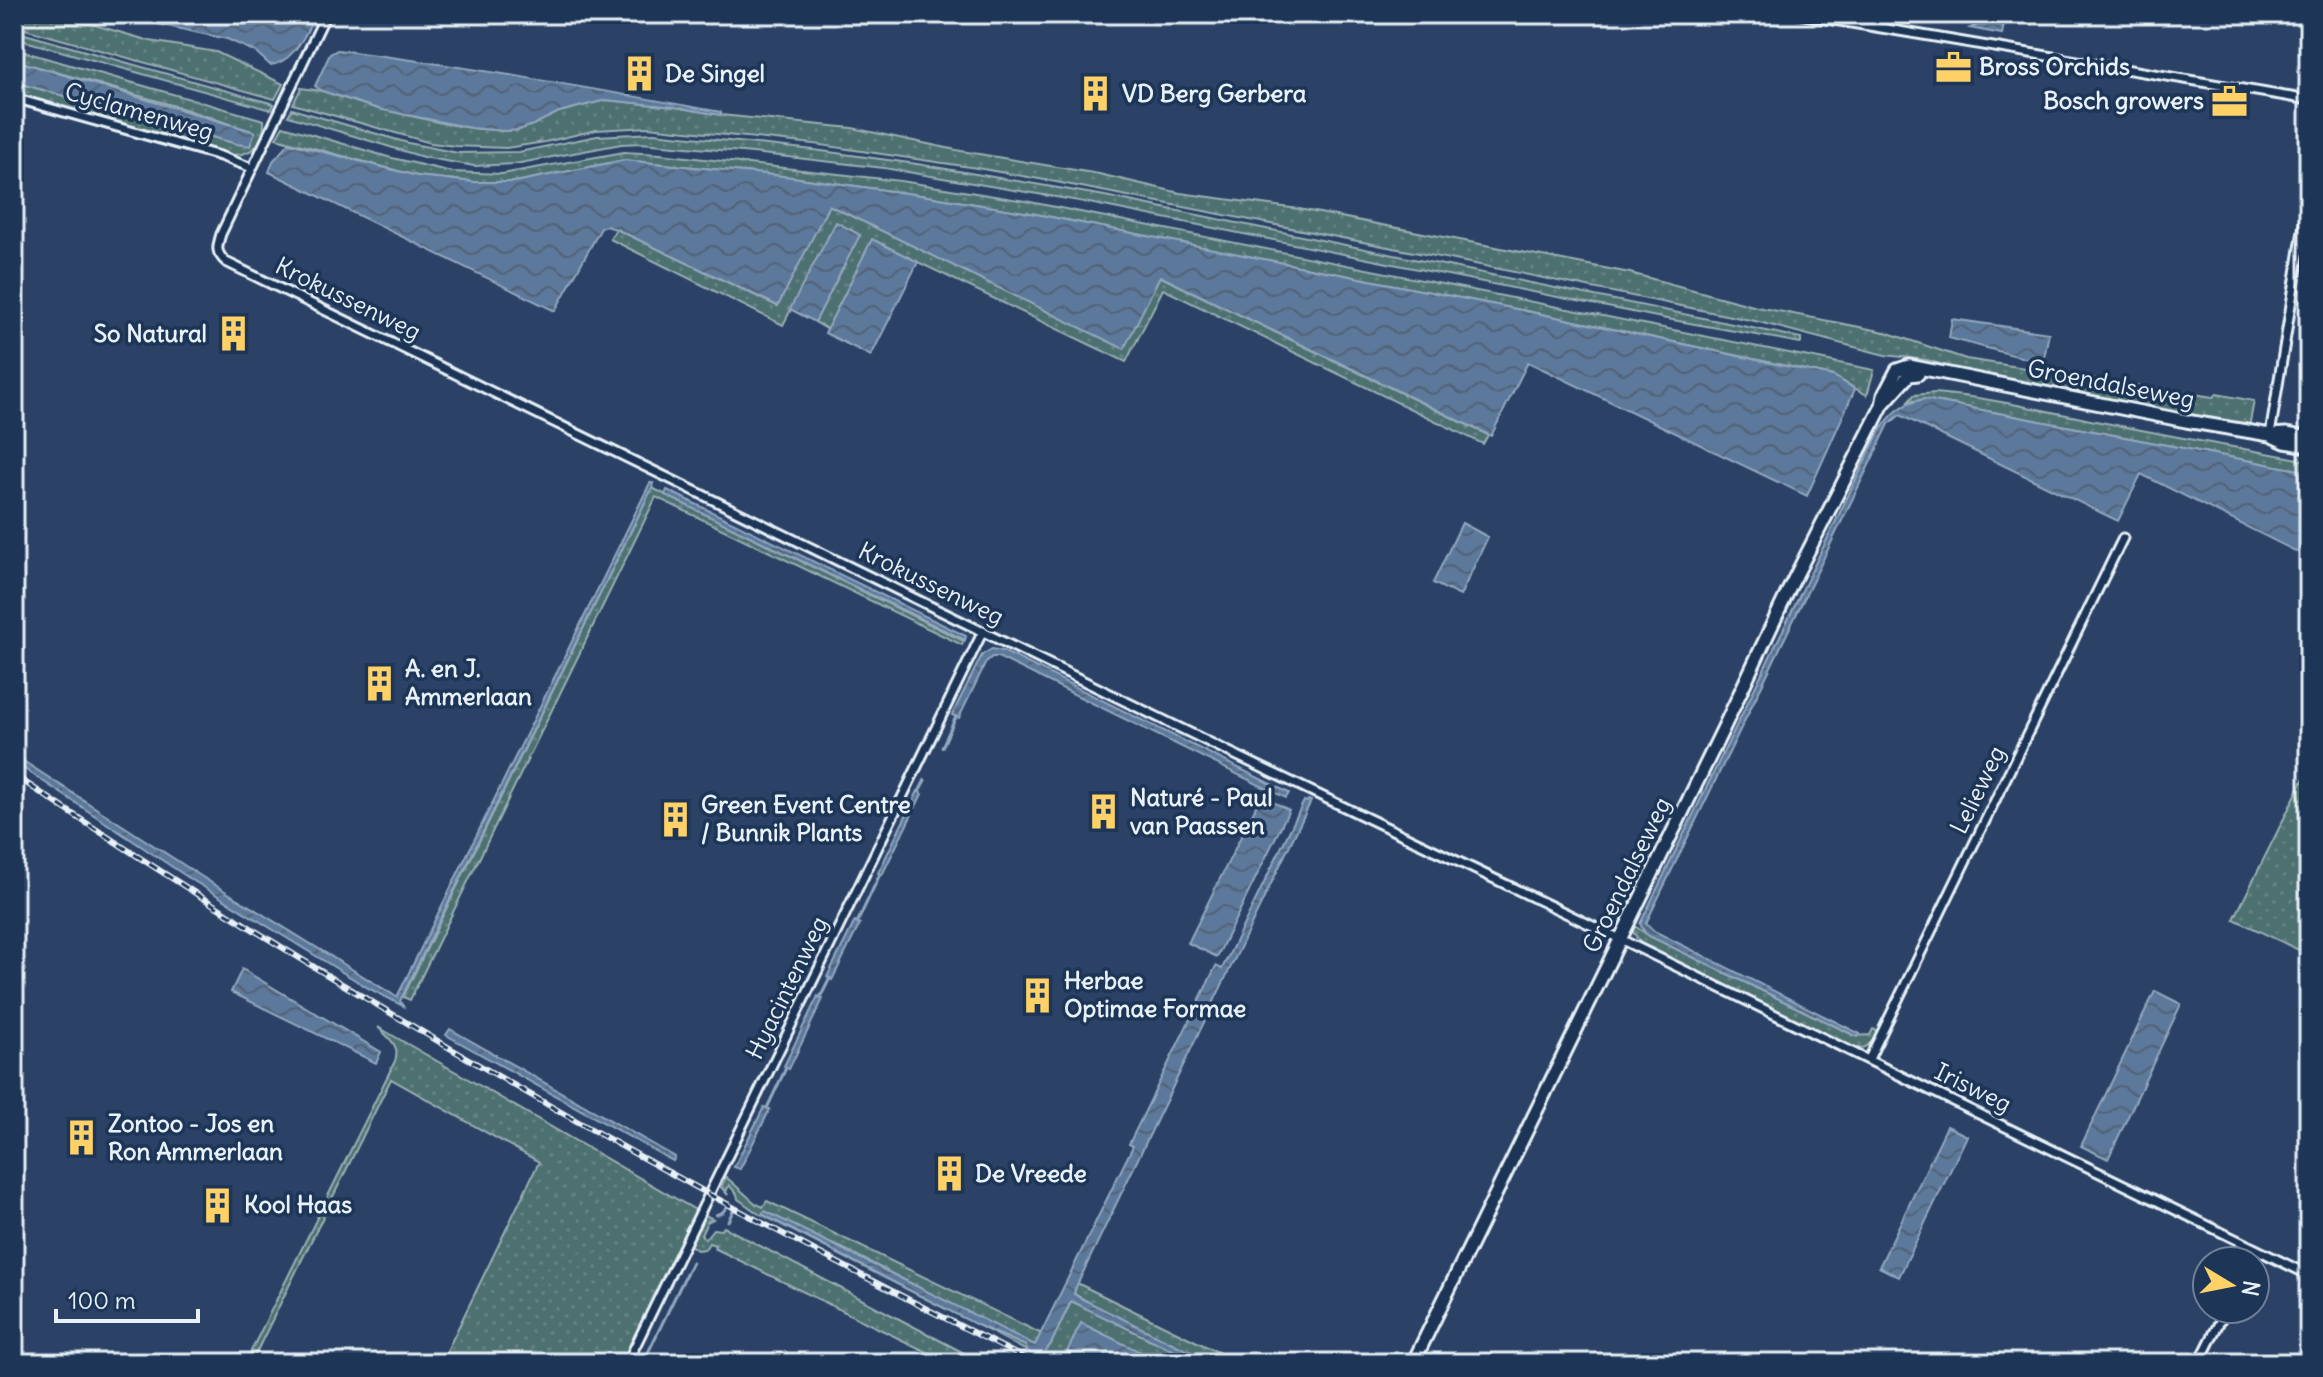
<svg xmlns="http://www.w3.org/2000/svg" width="2323" height="1377" font-family="Delius,sans-serif">
<style>
.grass{fill:url(#grass-dots);stroke:#9ab0b4;stroke-width:2}
.water{fill:url(#water-waves);stroke:#93a8c0;stroke-width:2}
.pier{fill:#2b4266}
.lines{fill:none;stroke-linecap:round;stroke-linejoin:round}
.stream{stroke:#93a8c0;stroke-width:3}
.canal{stroke:#5b789a;stroke-width:10}
.street-casing{stroke:#e8f1f8;stroke-width:13}
.secondary-casing{stroke:#e8f1f8;stroke-width:17}
.street{stroke:#1d3557;stroke-width:7}
.secondary{stroke:#1d3557;stroke-width:11}
.rail-casing{stroke:#e8f1f8;stroke-width:6}
.rail{stroke:#1d3557;stroke-width:3;stroke-dasharray:9;stroke-linecap:butt}
.labels{text-anchor:middle;stroke-width:7;stroke-linejoin:round;paint-order:stroke}
.poi-label{font-size:24px;font-weight:bold;fill:#e8f1f8;stroke:#1d3557;text-anchor:start}
.street-label{font-size:24px;fill:#e8f1f8;stroke:#1d3557}
</style>
<defs>
<pattern id="grass-dots" width="8" height="8" patternUnits="userSpaceOnUse" patternTransform="scale(2)"><rect width="8" height="8" fill="#4d6f70"/><path d="M2 2h.1M6 6h.1" fill="none" stroke="#678485" stroke-width="1.8" stroke-linecap="round"/></pattern>
<pattern id="water-waves" width="16" height="10" patternUnits="userSpaceOnUse" patternTransform="scale(2)"><rect width="16" height="10" fill="#5b789a"/><path d="M0 5q4-4 8 0t8 0" fill="none" stroke="#526276"/></pattern>
</defs>
<rect width="100%" height="100%" fill="#2b4266"/>
<filter id="ink" filterUnits="userSpaceOnUse"><feTurbulence type="fractalNoise" baseFrequency=".0125" numOctaves="2"/><feDisplacementMap in="SourceGraphic" scale="16" xChannelSelector="R" yChannelSelector="G"/><feConvolveMatrix kernelMatrix="1 2 1 2 8 2 1 2 1" color-interpolation-filters="sRGB"/></filter>
<g filter="url(#ink)">
<g class="grass">
<polygon points="14,14 57,14 150,41 216,52 283,84 275,99 14,26"/>
<polygon points="14,31 274,104 271,110 50,48 14,38"/>
<path d="M14,49L264,120C265,139 255,155 234,155L14,93V82L237,144L248,145L255,132L175,106L14,60Z"/>
<polygon points="301,88 322,91 368,106 442,123 471,128 505,131 519,130 559,112 606,100 675,107 721,115 852,128 961,151 1099,174 1180,193 1299,209 1630,273 1757,307 1885,332 1966,359 2213,397 2217,394 2254,401 2249,427 1976,375 1927,360 1885,355 1755,321 1470,263 1056,182 977,168 814,144 648,127 596,130 545,142 506,148 455,146 431,143 293,104"/>
<polygon points="292,109 408,143 458,153 519,152 597,136 654,133 814,150 917,164 1105,196 1801,338 1801,343 1667,319 1079,201 884,168 753,153 641,143 621,144 515,164 474,166 423,157 288,116"/>
<polygon points="283,126 388,157 452,172 502,174 624,152 660,154 901,181 1025,201 1874,370 1867,395 1833,376 1556,317 1036,214 927,196 792,177 624,160 515,182 474,182 417,176 276,138"/>
<polygon points="829,205 1123,348 1159,276 1488,435 1483,444 1163,289 1126,362 872,240 827,329 815,322 859,235 836,223 783,325 610,239 616,229 777,306"/>
<path d="M1935,393C1997,398 2056,414 2116,425C2180,438 2245,449 2309,461V472L1924,399L1908,402L1914,395Z"/>
<polygon points="652,488 964,641 962,645 656,497 410,1000 403,997"/>
<polygon points="2304,778 2309,780 2309,955 2234,919"/>
<path d="M1632,924L1649,936L1855,1036L1870,1035L1873,1029L1877,1031C1872,1042 1868,1050 1854,1048L1641,943L1633,932Z"/>
<path d="M378,1027L697,1211L622,1363H441L539,1162L391,1079L251,1363H245L395,1061C401,1045 388,1038 378,1027Z"/>
<polygon points="726,1177 755,1203 763,1207 767,1201 1042,1334 1041,1336 1035,1345 1029,1344 842,1248 786,1227 975,1324 1026,1346 1027,1351 763,1217 738,1199 737,1194 729,1185 726,1192 728,1195 721,1187"/>
<polygon points="705,1215 713,1219 707,1222 701,1235 705,1239 713,1229 721,1230 724,1227 983,1363 949,1363 714,1248 715,1245 709,1243 705,1249 697,1250 690,1245 690,1242"/>
<polygon points="1077,1283 1085,1287 1240,1363 1213,1363 1123,1321 1074,1294"/>
<polygon points="1071,1301 1078,1304 1199,1363 1052,1363 1040,1357 1051,1344"/>
</g>
<g class="water">
<path d="M112,14H315C307,34 293,63 270,65L256,52L227,39Z"/>
<polygon points="1990,14 2006,14 2002,34 1970,28 1984,22"/>
<path d="M337,50C466,66 594,89 721,112V115L675,107L606,100L559,112L533,125L519,130L505,131L471,128L378,109L322,91L315,86L330,54Z"/>
<polygon points="14,60 255,132 250,146 237,144 14,82"/>
<polygon points="289,143 417,176 474,182 515,182 624,160 792,177 927,196 1036,214 1556,317 1833,376 1855,389 1807,496 1528,362 1491,436 1160,276 1124,349 829,205 778,306 616,229 606,226 601,228 555,311 269,172 273,161"/>
<polygon points="836,222 860,235 815,322 790,309"/>
<polygon points="872,239 918,262 871,356 825,333"/>
<polygon points="1952,319 2049,333 2043,363 1949,338"/>
<path d="M1924,399L2309,472V558L2141,474L2118,521L1900,415L1889,424L1646,923L1654,931L1860,1034L1858,1037L1649,936L1645,933L1640,924L1879,432C1892,413 1901,404 1924,399Z"/>
<polygon points="650,483 653,483 652,488 400,1001 403,1006 368,988 189,878 14,762 14,755 207,880 397,997"/>
<polygon points="667,490 966,636 965,640 665,495"/>
<polygon points="1462,523 1488,537 1460,596 1433,583"/>
<polygon points="992,649 1003,651 1289,793 1286,798 998,657 992,657 986,662 959,718 952,715 982,655"/>
<polygon points="918,791 922,794 882,875 878,873"/>
<polygon points="1261,796 1289,810 1217,957 1188,943"/>
<polygon points="1308,800 1311,801 1075,1289 1074,1294 1080,1298 1213,1363 1199,1363 1071,1301 1051,1344 1040,1357 1027,1351 1026,1346 975,1324 762,1214 765,1211 1035,1345 1132,1148 1133,1146 1129,1144 1216,966 1222,969 1304,801 1307,802"/>
<polygon points="855,921 860,924 832,980 827,977"/>
<polygon points="242,969 381,1052 376,1063 231,992"/>
<polygon points="2155,991 2181,1004 2108,1159 2081,1146"/>
<polygon points="818,996 823,999 789,1069 784,1066"/>
<polygon points="450,1029 675,1157 673,1161 446,1035"/>
<polygon points="764,1107 770,1109 740,1169 734,1167"/>
<polygon points="1947,1126 1967,1136 1899,1277 1879,1267"/>
<polygon points="1081,1323 1155,1359 1154,1363 1062,1362"/>
</g>
<polygon class="pier" points="758,1214 912,1293 1020,1348 974,1327 784,1231 760,1218"/>
<g class="lines">
<g class="stream">
<polyline points="942,747 956,717"/>
<polyline points="919,792 925,780"/>
<polyline points="857,923 880,874"/>
<polyline points="820,998 830,978"/>
<polyline points="767,1108 786,1068"/>
<polyline points="716,1215 723,1212 728,1204"/>
<polyline points="728,1221 735,1207"/>
<polyline points="643,1363 692,1262"/>
</g>
<polyline class="canal" points="1034,1363 1042,1346"/>
<defs>
<g id="street">
<path d="M326,14L221,234C217,247 215,252 226,262L1225,750L1620,939L2309,1275"/>
<polyline points="1798,14 2309,100"/>
<polyline points="14,98 220,156 252,168"/>
<polyline points="2270,435 2309,193"/>
<polyline points="1869,1059 2123,538"/>
<polyline points="627,1363 983,631"/>
<polyline points="2199,1363 2226,1309"/>
</g>
<g id="secondary">
<polyline points="1882,405 1909,375 1918,374"/>
<polyline points="2274,437 2285,442 2309,446"/>
<polyline points="1413,1363 1724,727 1790,587 1882,406 1884,395 1897,370 1909,366 2186,421 2270,435 2286,434 2309,438"/>
</g>
</defs>
<use href="#street" class="street-casing"/>
<use href="#secondary" class="secondary-casing"/>
<use href="#street" class="street"/>
<use href="#secondary" class="secondary"/>
<defs>
<path id="rail" d="M14,775C340,994 682,1188 1034,1363"/>
</defs>
<use href="#rail" class="rail-casing"/>
<use href="#rail" class="rail"/>
</g>
</g>
<defs>
<symbol id="office-bare" viewBox="-9 -9 18 18"><path d="M-6-3h4V-5.5h4V-3h4V5H-6ZM-1-4.5V-3h2v-1.5ZM-6 0V1H6V0Z" fill="#ffd166" stroke="#1d3557" stroke-width="2.5" paint-order="stroke"/></symbol>
<symbol id="building-bare" viewBox="-9 -9 18 18"><path d="M-4-6H4V6H1V3H-1V6H-4ZM-2.5-4.3h1.7v1.8h-1.7ZM.8-4.3h1.7v1.8H.8ZM-2.5-1h1.7V.8h-1.7ZM.8-1h1.7V.8H.8Z" fill="#ffd166" stroke="#1d3557" stroke-width="2.5" paint-order="stroke"/></symbol>
</defs>
<g fill-rule="evenodd">
<use href="#office-bare" x="1928" y="42" width="51" height="51"/>
<use href="#building-bare" x="614" y="48" width="51" height="51"/>
<use href="#building-bare" x="1070" y="68" width="51" height="51"/>
<use href="#office-bare" x="2204" y="76" width="51" height="51"/>
<use href="#building-bare" x="208" y="308" width="51" height="51"/>
<use href="#building-bare" x="354" y="658" width="51" height="51"/>
<use href="#building-bare" x="1078" y="786" width="51" height="51"/>
<use href="#building-bare" x="650" y="794" width="51" height="51"/>
<use href="#building-bare" x="1012" y="970" width="51" height="51"/>
<use href="#building-bare" x="56" y="1112" width="51" height="51"/>
<use href="#building-bare" x="924" y="1148" width="51" height="51"/>
<use href="#building-bare" x="192" y="1180" width="51" height="51"/>
</g>
<g class="labels">
<g class="poi-label">
<text x="1979" y="75">Bross Orchids</text>
<text x="665" y="82">De Singel</text>
<text x="1122" y="102">VD Berg Gerbera</text>
<text x="2204" y="109" text-anchor="end">Bosch growers</text>
<text x="207" y="342" text-anchor="end">So Natural</text>
<text x="405" y="677">A. en J.<tspan x="405" dy="28">Ammerlaan</tspan></text>
<text x="1130" y="806">Naturé - Paul<tspan x="1130" dy="28">van Paassen</tspan></text>
<text x="701" y="813">Green Event Centre<tspan x="701" dy="28">/ Bunnik Plants</tspan></text>
<text x="1064" y="989">Herbae<tspan x="1064" dy="28">Optimae Formae</tspan></text>
<text x="108" y="1132">Zontoo - Jos en<tspan x="108" dy="28">Ron Ammerlaan</tspan></text>
<text x="975" y="1182">De Vreede</text>
<text x="244" y="1213">Kool Haas</text>
</g>
<g class="street-label">
<text transform="translate(139 112) rotate(16)" y="8">Cyclamenweg</text>
<text transform="translate(348 299) rotate(26)" y="8">Krokussenweg</text>
<text transform="translate(2111 384) rotate(11)" y="8">Groendalseweg</text>
<text transform="translate(931 584) rotate(26)" y="8">Krokussenweg</text>
<text transform="translate(1978 790) rotate(-64)" y="8">Lelieweg</text>
<text transform="translate(1627 875) rotate(-64)" y="8">Groendalseweg</text>
<text transform="translate(787 988) rotate(-64)" y="8">Hyacintenweg</text>
<text transform="translate(1973 1088) rotate(26)" y="8">Irisweg</text>
</g>
</g>
<rect width="2323" height="1377" fill="none" stroke="#1d3557" stroke-width="48"/>
<rect x="24" y="24" width="2275" height="1329" fill="none" stroke="#e8f1f8" stroke-width="3" filter="url(#ink)"/>
<g transform="translate(2231 1285) rotate(100)"><circle r="38" fill="#1d3557" stroke="#6e8097" stroke-width="2"/>
<path d="M0-6L14 30L0 20L-14 30Z" fill="#ffd166"/>
<text y="-12" font-size="22" font-weight="bold" text-anchor="middle" fill="#e8f1f8">N</text>
</g>
<path d="M56 1309v12h142v-12" fill="none" stroke="#e8f1f8" stroke-width="4"/>
<text x="68" y="1309" font-size="24" fill="#e8f1f8" stroke="#1d3557" stroke-width="6" paint-order="stroke">100 m</text>
</svg>
